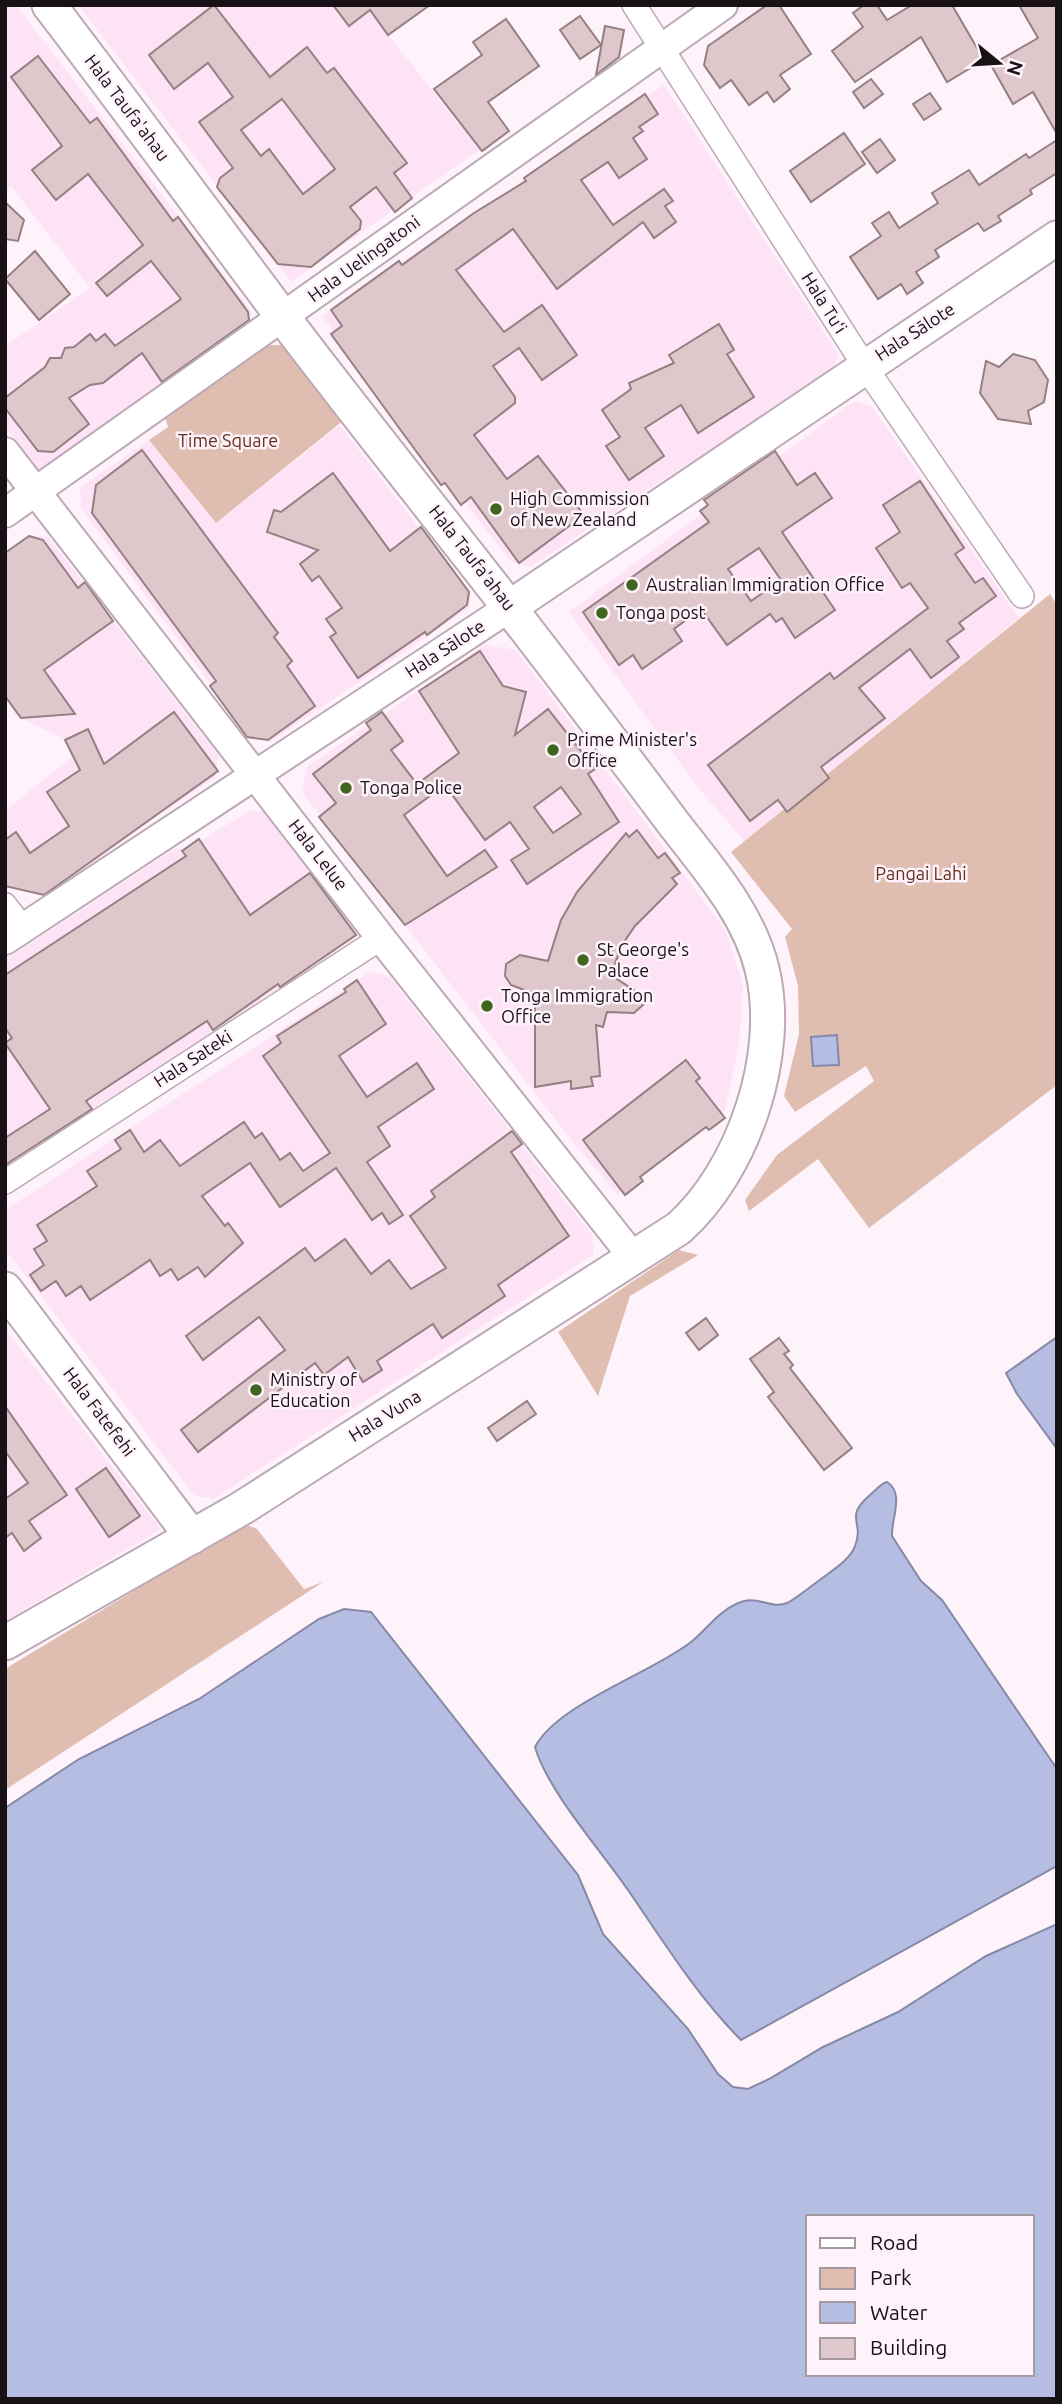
<svg xmlns="http://www.w3.org/2000/svg" width="1062" height="2404" font-family="Ubuntu,sans-serif">
<style>
.built{fill:#fde3f5}
.green{fill:#e0bdb1}
.water{fill:#b5bde3;stroke:#8689a6;stroke-width:2;fill-rule:evenodd}
.building{fill:#dfc8cb;stroke:#957f82;stroke-width:2;fill-rule:evenodd}
.lines{fill:none;stroke-linecap:round;stroke-linejoin:round}
.minor-casing{stroke:#bca9b6;stroke-width:26}
.tertiary-casing{stroke:#bca9b6;stroke-width:32}
.secondary-casing{stroke:#bca9b6;stroke-width:37}
.minor{stroke:#fff;stroke-width:23}
.tertiary{stroke:#fff;stroke-width:28}
.secondary{stroke:#fff;stroke-width:33}
.poi-dot{fill:#40651f;stroke:#fff3fb;stroke-width:2.5}
.labels{text-anchor:middle;stroke-width:5;stroke-linejoin:round;paint-order:stroke}
.street-label{font-size:18px;fill:#181116;stroke:#fff3fb}
.park-label{font-size:18px;fill:#652f1b;stroke:#fff3fb}
.poi-label{font-size:18px;fill:#181116;stroke:#fff3fb;text-anchor:start}
</style>
<rect width="100%" height="100%" fill="#fff3fb"/>
<g class="built">
<polygon points="5,5 16,5 251,311 248,330 42,475 5,427 5,346 90,288 11,186 5,189"/>
<polygon points="78,5 365,5 479,150 291,282"/>
<polygon points="664,85 839,355 832,370 530,567 510,561 322,316"/>
<polygon points="854,401 872,407 1019,618 744,841 697,786 569,612"/>
<polygon points="340,425 470,595 469,608 270,742 248,735 81,508 80,488 149,440 216,523"/>
<polygon points="29,535 48,537 218,755 215,778 154,818 51,895 17,887 5,871 5,811 72,757 64,739 17,716 5,699 5,552"/>
<polygon points="485,645 516,650 726,931 743,986 739,1045 725,1110 617,1194 572,1141 302,792 307,767"/>
<polygon points="249,811 263,811 358,933 210,1035 5,1163 5,960 176,848 186,850"/>
<polygon points="370,972 389,976 593,1236 593,1255 213,1499 194,1495 5,1249 5,1210"/>
<polygon points="5,1329 161,1529 5,1621"/>
</g>
<g class="green">
<polygon points="262,345 285,345 344,420 216,523 149,440 168,427 165,418"/>
<polygon points="1050,594 1057,605 1057,1085 869,1228 818,1159 749,1211 745,1200 777,1155 874,1081 866,1066 795,1112 784,1096 799,1034 798,986 785,937 792,929 731,852"/>
<polygon points="679,1250 698,1255 630,1296 598,1396 558,1332"/>
<polygon points="244,1524 257,1529 304,1589 323,1582 5,1790 5,1669"/>
</g>
<g class="water">
<polygon points="837,1035 839,1065 813,1066 811,1037"/>
<polygon points="1057,1337 1057,1449 1017,1394 1006,1373"/>
<path d="M887,1482C905,1493 891,1519 892,1536L921,1581L942,1600L1057,1769V1866L741,2040C698,1997 663,1941 628,1890C602,1852 547,1790 535,1747C557,1704 652,1673 691,1642C706,1630 718,1612 736,1604C757,1593 769,1610 787,1603C793,1601 818,1581 825,1576C836,1568 851,1558 855,1546C865,1521 843,1518 870,1495C876,1490 880,1484 887,1482Z"/>
<path d="M344,1609L371,1612L578,1875L603,1934L688,2029L718,2074L733,2087L748,2089L769,2079L823,2047L898,2012L986,1956L1057,1924V2399H5V1808L79,1759L199,1699L319,1619ZM808,2217H1032V2374H808Z"/>
</g>
<g class="building">
<path d="M214,5L270,77L307,47L327,73L334,68L407,163L394,173L412,198L395,212L376,187L350,207L361,221L360,229L311,267L278,264L217,187L220,178L233,168L199,122L233,97L208,63L174,89L149,55ZM282,99L335,169L303,194L269,149L261,156L241,130Z"/>
<polygon points="333,5 430,5 388,35 370,10 349,26"/>
<polygon points="767,5 779,5 811,54 780,75 790,89 774,102 767,92 749,105 731,80 720,88 704,65 708,46"/>
<polygon points="864,5 877,5 887,20 912,5 952,5 984,60 947,82 921,37 855,82 832,51 863,27 853,13"/>
<polygon points="1019,5 1057,5 1057,134 1033,92 1013,104 991,65 1038,38"/>
<polygon points="580,16 601,45 580,59 560,30"/>
<polygon points="506,19 539,66 488,102 509,131 482,151 434,89 482,55 473,42"/>
<polygon points="605,26 624,30 619,57 596,75"/>
<polygon points="38,56 90,123 97,118 173,221 178,217 248,312 249,320 162,382 142,353 103,383 90,385 69,398 89,424 53,452 38,451 5,408 5,398 45,367 50,358 61,358 65,348 74,347 90,334 96,341 105,334 115,346 181,299 151,261 107,296 96,283 143,245 88,174 56,200 32,170 62,146 11,77"/>
<polygon points="871,79 883,94 864,108 853,92"/>
<polygon points="930,93 941,109 924,120 913,104"/>
<polygon points="645,94 658,114 639,127 643,131 633,138 647,159 619,178 608,162 581,180 613,225 664,189 673,201 665,206 676,222 654,238 643,222 557,289 513,229 456,270 504,332 542,305 577,355 542,380 519,348 493,366 515,397 515,403 474,435 507,479 538,456 584,515 519,563 471,497 461,505 445,483 441,485 402,432 331,334 342,326 331,310 399,261 402,265 474,213 526,181 524,178"/>
<polygon points="844,133 865,164 811,202 790,171"/>
<polygon points="880,139 895,160 877,173 862,152"/>
<polygon points="1057,140 1057,173 1030,190 1032,194 998,216 1001,221 984,231 978,223 935,250 939,257 916,272 923,283 907,294 901,284 878,299 850,257 881,236 872,223 889,212 899,228 938,203 932,193 969,170 979,185 1026,154 1029,158"/>
<polygon points="5,202 24,220 18,241 5,239"/>
<polygon points="35,251 70,294 39,320 5,279"/>
<polygon points="719,324 734,350 727,354 754,397 698,433 681,405 645,428 664,456 629,480 606,446 620,437 602,410 631,389 629,383 674,363 669,355"/>
<polygon points="1013,354 1035,360 1048,380 1044,402 1028,411 1031,424 998,419 980,393 986,361 999,367"/>
<polygon points="142,450 278,633 274,637 292,661 287,666 315,706 268,740 247,737 210,686 216,681 92,513 96,485"/>
<path d="M775,451L797,485L815,473L832,498L782,532L835,610L795,638L782,618L776,622L770,614L727,645L701,609L674,629L682,641L642,669L633,655L619,665L583,612L709,522L700,511L708,505L704,500ZM759,548L781,580L751,601L728,569Z"/>
<polygon points="333,473 390,551 421,527 469,592 467,605 427,635 425,632 358,678 330,637 336,633 326,619 342,608 319,576 312,581 300,564 318,550 267,532 274,510 281,512"/>
<polygon points="920,481 964,548 955,554 975,583 983,578 996,596 959,623 964,629 947,641 959,657 931,678 910,649 859,688 885,718 821,767 829,778 787,812 778,800 750,821 708,765 830,673 834,679 928,608 910,583 902,588 876,548 900,532 883,505"/>
<polygon points="29,536 43,540 78,588 85,582 113,621 44,670 75,714 21,718 5,696 5,553"/>
<path d="M480,651L503,686L526,692L515,735L548,709L595,769L588,774L619,822L527,884L511,860L529,849L510,822L485,840L445,785L404,815L447,876L485,850L497,867L405,925L319,817L336,803L313,774L371,730L366,723L382,712L403,741L391,750L417,784L459,753L419,691ZM561,787L581,814L553,833L534,807Z"/>
<polygon points="174,712 218,771 44,895 5,886 5,840 16,832 30,853 69,826 47,792 80,770 65,740 88,729 104,764"/>
<polygon points="637,830 658,858 665,853 680,873 672,878 677,884 635,926 622,945 615,964 621,966 617,979 640,994 644,1004 634,1013 607,1012 603,1027 596,1025 600,1076 591,1077 593,1086 571,1089 571,1081 535,1087 535,994 511,985 505,976 506,964 520,955 548,961 561,920 577,892 626,833 629,837"/>
<polygon points="199,839 250,915 310,873 356,935 280,987 278,984 213,1030 207,1021 86,1101 92,1109 5,1165 5,1138 50,1109 5,1043 12,1038 5,1028 5,975 186,856 182,851"/>
<polygon points="357,980 386,1024 339,1056 367,1097 417,1063 434,1089 378,1127 390,1146 367,1162 403,1215 389,1224 382,1213 372,1220 336,1168 280,1207 250,1163 202,1196 225,1226 228,1223 243,1243 205,1277 198,1267 178,1280 171,1269 160,1276 150,1260 90,1300 81,1286 66,1296 56,1281 41,1291 30,1275 44,1265 34,1249 47,1241 37,1225 97,1186 87,1171 121,1149 115,1140 130,1130 144,1152 160,1140 180,1166 244,1122 255,1138 262,1133 280,1160 290,1153 303,1171 330,1153 263,1056 281,1043 277,1036 346,992 344,989"/>
<polygon points="686,1060 700,1078 696,1081 725,1118 709,1130 706,1127 640,1177 643,1181 625,1195 583,1140"/>
<polygon points="512,1131 522,1144 511,1152 569,1236 498,1285 505,1296 442,1338 433,1324 377,1361 382,1370 363,1382 348,1357 324,1375 315,1363 198,1452 181,1430 285,1350 259,1317 203,1360 186,1336 305,1248 315,1261 345,1239 371,1274 389,1260 411,1289 446,1268 410,1216 435,1197 431,1191"/>
<polygon points="706,1318 718,1335 699,1350 686,1333"/>
<polygon points="779,1338 789,1351 784,1354 793,1365 790,1368 852,1448 824,1470 768,1397 774,1392 750,1359"/>
<polygon points="527,1401 536,1414 497,1441 488,1428"/>
<polygon points="5,1406 67,1495 29,1521 41,1538 24,1551 12,1533 5,1538 5,1499 28,1483 5,1451"/>
<polygon points="106,1468 140,1516 109,1537 76,1489"/>
</g>
<g class="lines">
<defs>
<g id="minor">
<polyline points="634,5 864,365 1022,596"/>
<polyline points="5,905 23,928"/>
<polyline points="5,1182 381,938"/>
</g>
<g id="tertiary">
<polyline points="5,452 381,938 633,1257"/>
<polyline points="5,513 723,5"/>
<polyline points="5,940 510,607"/>
</g>
<g id="secondary">
<polyline points="510,607 1057,238"/>
<polyline points="5,1289 192,1537"/>
<path d="M5,1643L242,1508L679,1228C743,1171 783,1054 762,969C749,914 708,868 674,824C644,784 614,744 584,705C485,573 381,447 282,316C204,212 128,108 49,5"/>
</g>
</defs>
<use href="#minor" class="minor-casing"/>
<use href="#tertiary" class="tertiary-casing"/>
<use href="#secondary" class="secondary-casing"/>
<use href="#minor" class="minor"/>
<use href="#tertiary" class="tertiary"/>
<use href="#secondary" class="secondary"/>
</g>
<g class="poi-dot">
<circle cx="496" cy="509" r="7"/>
<circle cx="632" cy="585" r="7"/>
<circle cx="602" cy="613" r="7"/>
<circle cx="553" cy="750" r="7"/>
<circle cx="346" cy="788" r="7"/>
<circle cx="583" cy="960" r="7"/>
<circle cx="487" cy="1006" r="7"/>
<circle cx="256" cy="1390" r="7"/>
</g>
<g class="labels">
<g class="street-label">
<text transform="translate(127 108) rotate(53)" y="6">Hala Taufa'ahau</text>
<text transform="translate(364 259) rotate(-36)" y="6">Hala Uelingatoni</text>
<text transform="translate(824 303) rotate(58)" y="6">Hala Tuʻi</text>
<text transform="translate(915 332) rotate(-33)" y="6">Hala Sālote</text>
<text transform="translate(472 558) rotate(52)" y="6">Hala Taufa'ahau</text>
<text transform="translate(445 649) rotate(-33)" y="6">Hala Sālote</text>
<text transform="translate(318 855) rotate(52)" y="6">Hala Lelue</text>
<text transform="translate(193 1059) rotate(-33)" y="6">Hala Sateki</text>
<text transform="translate(99 1412) rotate(53)" y="6">Hala Fatefehi</text>
<text transform="translate(385 1416) rotate(-32)" y="6">Hala Vuna</text>
</g>
<g class="park-label">
<text x="228" y="447">Time Square</text>
<text x="921" y="880">Pangai Lahi</text>
</g>
<g class="poi-label">
<text x="510" y="505">High Commission<tspan x="510" dy="21">of New Zealand</tspan></text>
<text x="646" y="591">Australian Immigration Office</text>
<text x="616" y="619">Tonga post</text>
<text x="567" y="746">Prime Minister's<tspan x="567" dy="21">Office</tspan></text>
<text x="360" y="794">Tonga Police</text>
<text x="597" y="956">St George's<tspan x="597" dy="21">Palace</tspan></text>
<text x="501" y="1002">Tonga Immigration<tspan x="501" dy="21">Office</tspan></text>
<text x="270" y="1386">Ministry of<tspan x="270" dy="21">Education</tspan></text>
</g>
</g>
<rect width="1062" height="2404" fill="none" stroke="#181116" stroke-width="14"/>
<rect x="806" y="2215" width="228" height="161" fill="#fff3fb" stroke="#a3999f" stroke-width="2"/>
<rect x="820" y="2238" width="35" height="10" fill="#ffffff" stroke="#a3999f" stroke-width="2"/>
<text x="870" y="2250" font-size="21" fill="#181116">Road</text>
<rect x="820" y="2268" width="35" height="21" fill="#e0bdb1" stroke="#a3999f" stroke-width="2"/>
<text x="870" y="2285" font-size="21" fill="#181116">Park</text>
<rect x="820" y="2302" width="35" height="21" fill="#b5bde3" stroke="#a3999f" stroke-width="2"/>
<text x="870" y="2320" font-size="21" fill="#181116">Water</text>
<rect x="820" y="2338" width="35" height="21" fill="#dfc8cb" stroke="#a3999f" stroke-width="2"/>
<text x="870" y="2355" font-size="21" fill="#181116">Building</text>
<g transform="translate(999 63) rotate(108)" stroke="#fff3fb" stroke-width="5" paint-order="stroke">
<path d="M0-5L12 26L0 18L-12 26Z" fill="#181116"/>
<text y="-10" font-size="19" font-weight="bold" text-anchor="middle" fill="#181116">N</text>
</g>
</svg>
